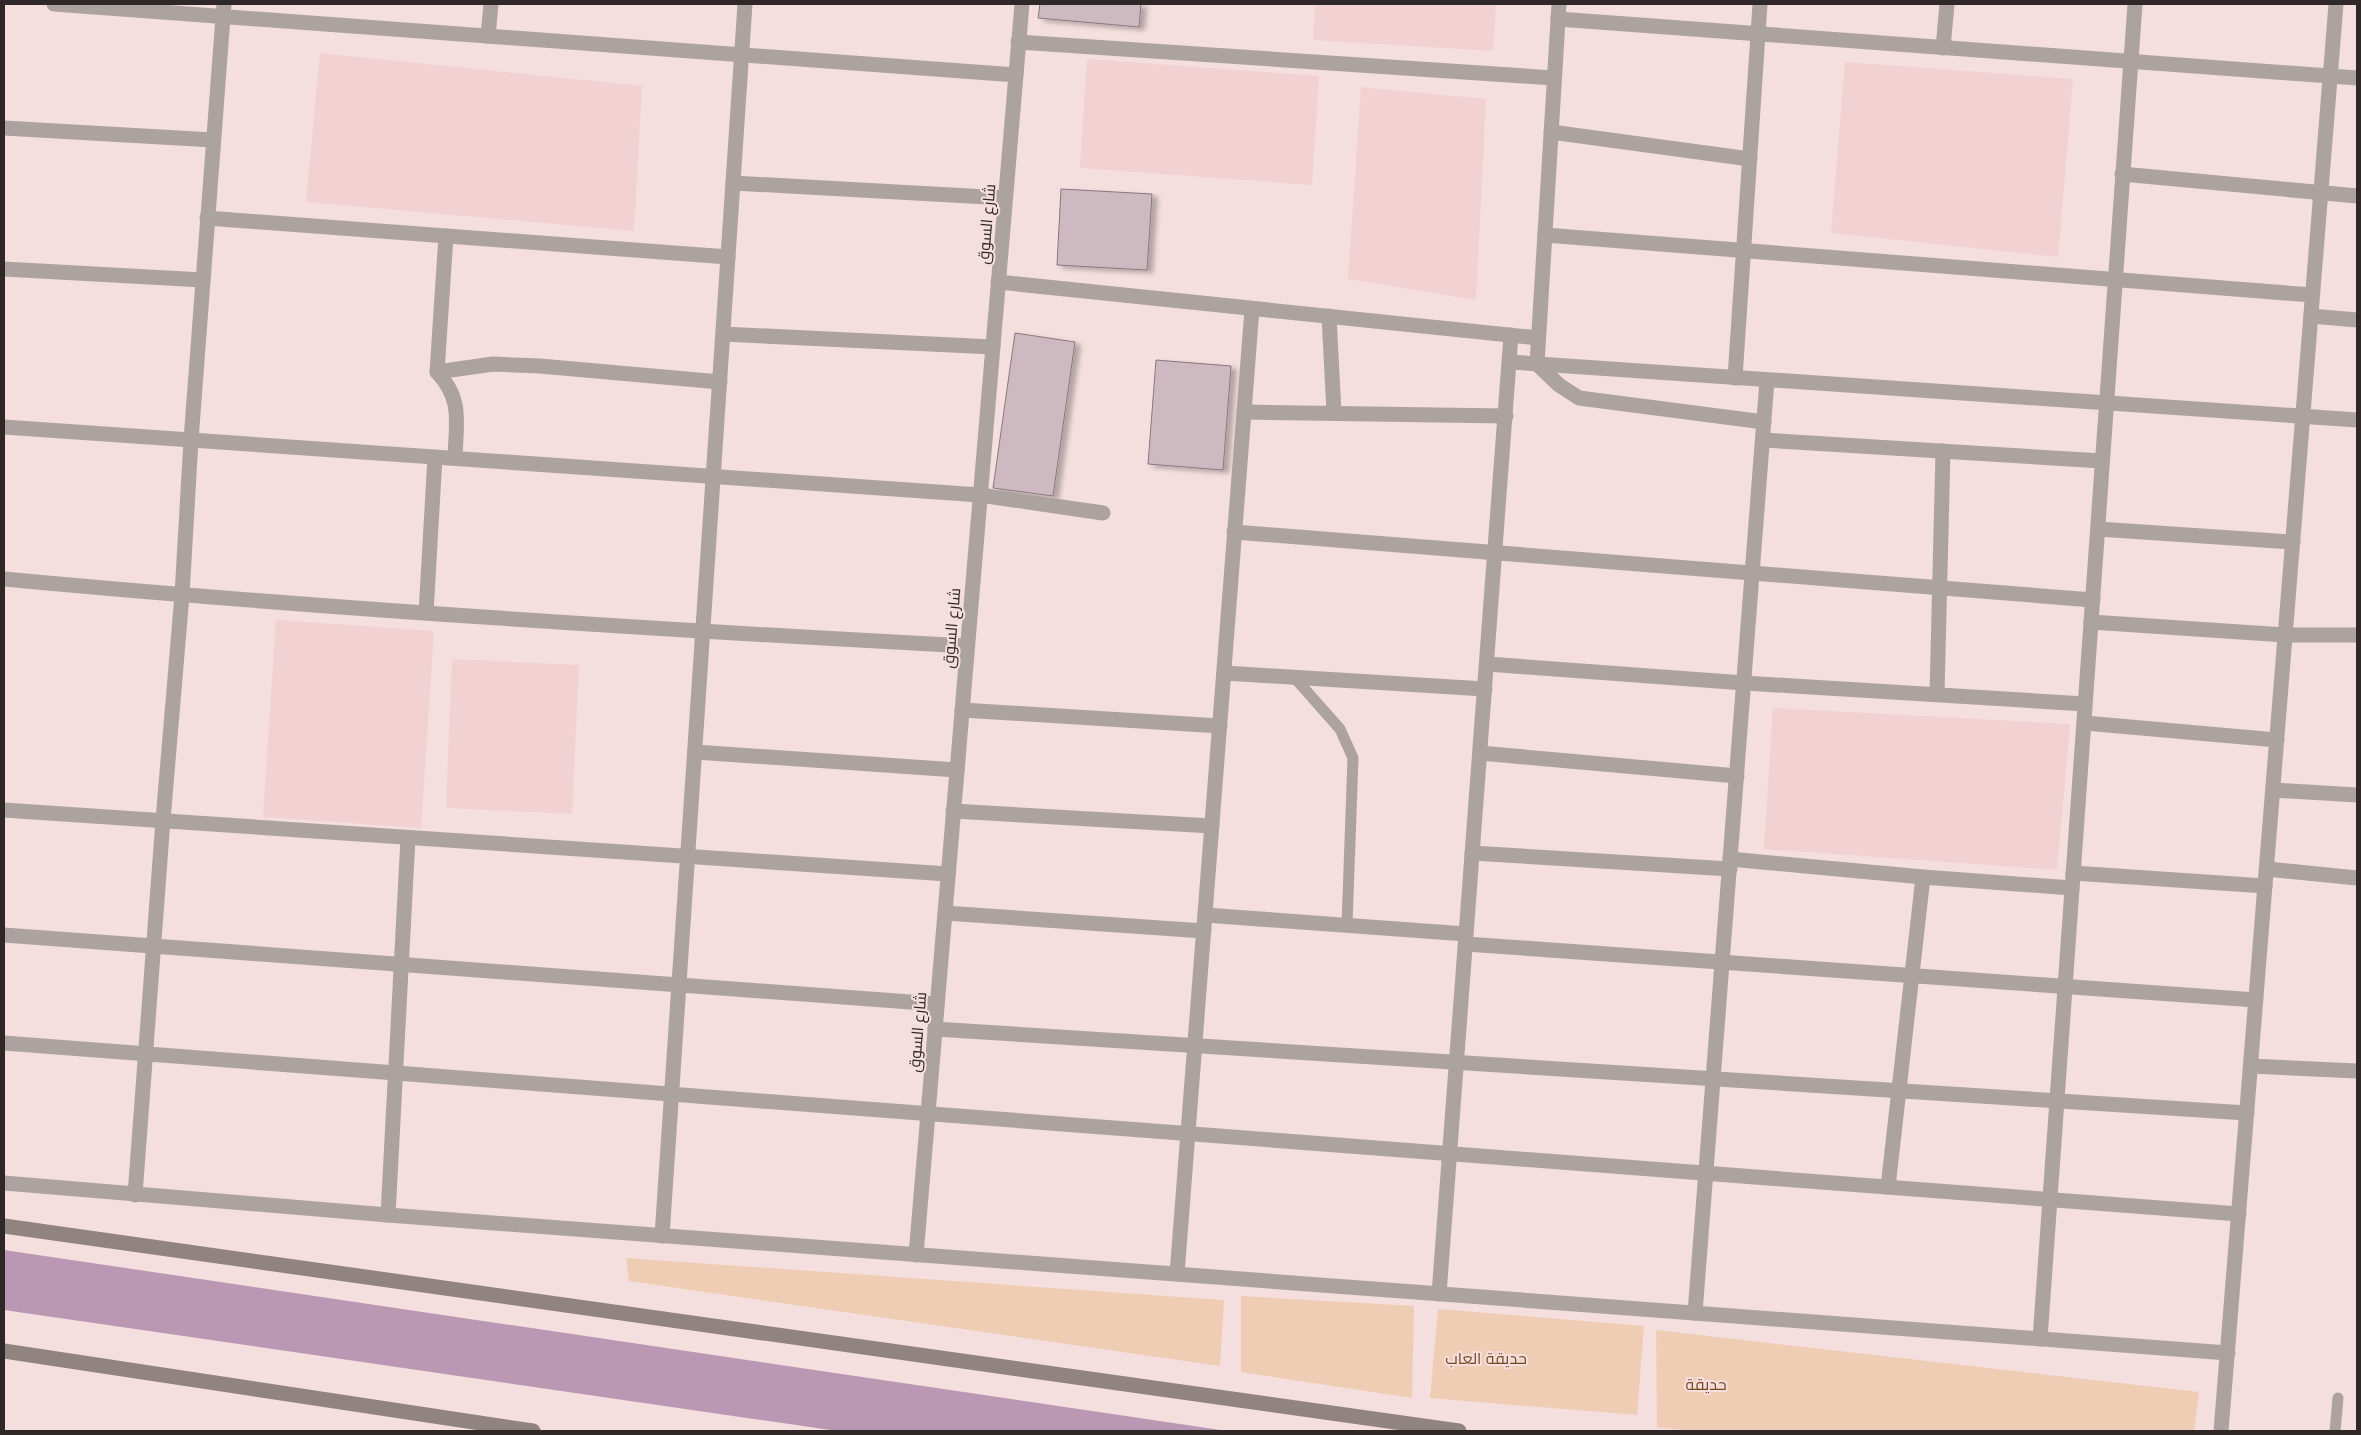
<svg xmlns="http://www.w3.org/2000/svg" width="2361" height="1435" font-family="'PT Sans',Cairo,sans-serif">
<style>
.built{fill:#f1d1d2}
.green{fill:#eecdb4}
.water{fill:#ba98b3}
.building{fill:#ceb9c1;stroke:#8a777e;filter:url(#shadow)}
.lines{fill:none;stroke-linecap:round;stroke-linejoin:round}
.service{stroke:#aca3a0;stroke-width:11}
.minor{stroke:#aca3a0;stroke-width:15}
.tertiary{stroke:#aca3a0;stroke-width:15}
.secondary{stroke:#918480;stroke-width:15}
.labels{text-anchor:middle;stroke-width:4;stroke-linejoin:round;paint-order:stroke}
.street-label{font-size:16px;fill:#302828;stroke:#f5dede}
.park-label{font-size:16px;fill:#774920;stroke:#f5dede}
</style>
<defs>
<filter id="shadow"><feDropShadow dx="5.5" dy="3" stdDeviation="2.5" flood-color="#0004"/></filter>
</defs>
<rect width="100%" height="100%" fill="#f5dede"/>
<g class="built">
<polygon points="1315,4 1496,4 1493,51 1313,40"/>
<polygon points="320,53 642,86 634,231 306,202"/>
<polygon points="1087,59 1319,76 1312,185 1080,168"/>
<polygon points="1845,62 2073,79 2058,257 1831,233"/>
<polygon points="1361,87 1486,99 1476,300 1348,279"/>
<polygon points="276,620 434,631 421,828 263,817"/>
<polygon points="452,659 579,665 572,814 446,808"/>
<polygon points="1773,708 2070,724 2057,870 1764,849"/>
</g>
<g class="green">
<polygon points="626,1258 1224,1300 1220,1366 629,1281"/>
<polygon points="1241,1296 1414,1306 1412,1398 1241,1372"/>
<polygon points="1438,1309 1644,1326 1637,1415 1430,1398"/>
<polygon points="1656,1330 2199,1392 2194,1431 1688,1431 1657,1427"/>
</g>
<polygon class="water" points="4,1250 1227,1431 837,1431 4,1310"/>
<g class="building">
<polygon points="1040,4 1141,4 1139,27 1038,18"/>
<polygon points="1061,189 1152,194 1147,270 1057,265"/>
<polygon points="1015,333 1075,342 1053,496 993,488"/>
<polygon points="1156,360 1231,366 1223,470 1148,464"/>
</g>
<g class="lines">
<g class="service">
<polyline points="1294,677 1340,729 1353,758 1347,925"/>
<polyline points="2335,1431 2338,1398"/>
</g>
<g class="minor">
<polyline points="54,4 1016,75"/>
<polyline points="1559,4 1537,364 1559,385 1579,398 1764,422"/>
<polyline points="1558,19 2357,78"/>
<polyline points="488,36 491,4"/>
<polyline points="1018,42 1554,78"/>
<polyline points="1943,48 1947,4"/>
<polyline points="4,128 213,140"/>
<polyline points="1551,132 1750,159"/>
<polyline points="2122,174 2357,196"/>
<polyline points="733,183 1005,198"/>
<polyline points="207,218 728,257"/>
<polyline points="1545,235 2312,295"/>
<path d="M446,236L437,372C463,399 456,423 455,458"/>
<polyline points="4,269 203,280"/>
<polyline points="998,282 1538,338"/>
<polyline points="1329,316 1334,413"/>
<polyline points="2311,316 2357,320"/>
<polyline points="723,334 993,347"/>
<polyline points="1510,362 2357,420"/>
<polyline points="437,372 493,364 540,366 720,382"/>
<polyline points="1735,378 1760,4"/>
<polyline points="1244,412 1506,416"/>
<polyline points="4,427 980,495 1103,513"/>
<polyline points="1763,440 2102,461"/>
<polyline points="2098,529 2293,542"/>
<polyline points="1234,532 2093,600"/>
<path d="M4,579C324,609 646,629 967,646"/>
<polyline points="426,613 435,457"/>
<polyline points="2091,622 2285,635 2357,635"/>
<polyline points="1487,664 1744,683 2085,704"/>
<polyline points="1224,673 1485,689"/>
<polyline points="1937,694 1943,451"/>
<polyline points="962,710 1220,726"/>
<polyline points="2085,723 2277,740"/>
<polyline points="695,752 957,770"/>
<polyline points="1480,753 1737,776"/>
<polyline points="2273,790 2357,795"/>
<polyline points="4,810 948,874"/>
<polyline points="953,811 1212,826"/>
<polyline points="1472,853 1730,869"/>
<polyline points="1730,859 1923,877 2072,888"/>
<polyline points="2267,869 2357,878"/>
<polyline points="2073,873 2265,886"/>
<polyline points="945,913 1204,931"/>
<polyline points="1205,915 1466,934"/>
<polyline points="4,935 937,1004"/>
<polyline points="1466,944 2256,1000"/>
<polyline points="935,1029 2247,1113"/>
<polyline points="4,1043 2239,1214"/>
<polyline points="2251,1066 2357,1071"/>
<polyline points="1888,1187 1923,877"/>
<polyline points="135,1195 163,820 182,595 191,440 224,4"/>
<polyline points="388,1215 408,838"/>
<polyline points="662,1236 745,4"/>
<polyline points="1177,1274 1252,309"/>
<polyline points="1439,1294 1511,335"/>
<polyline points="1695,1313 1767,380"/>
<polyline points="2040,1339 2135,4"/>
</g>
<g class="tertiary">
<polyline points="4,1183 388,1215 2228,1353"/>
<polyline points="916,1255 1022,4"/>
<polyline points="2221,1431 2336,4"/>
</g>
<g class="secondary">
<polyline points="4,1226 1459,1431"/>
<polyline points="4,1351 533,1431"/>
</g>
</g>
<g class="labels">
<g class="street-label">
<text transform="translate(986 224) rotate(-85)" y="6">شارع السوق</text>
<text transform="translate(951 628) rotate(-85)" y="6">شارع السوق</text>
<text transform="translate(917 1032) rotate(-85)" y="6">شارع السوق</text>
</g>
<g class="park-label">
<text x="1486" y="1364">حديقة العاب</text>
<text x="1706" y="1390">حديقة</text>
</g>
</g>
<rect width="2361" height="1435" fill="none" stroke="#302828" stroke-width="10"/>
</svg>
